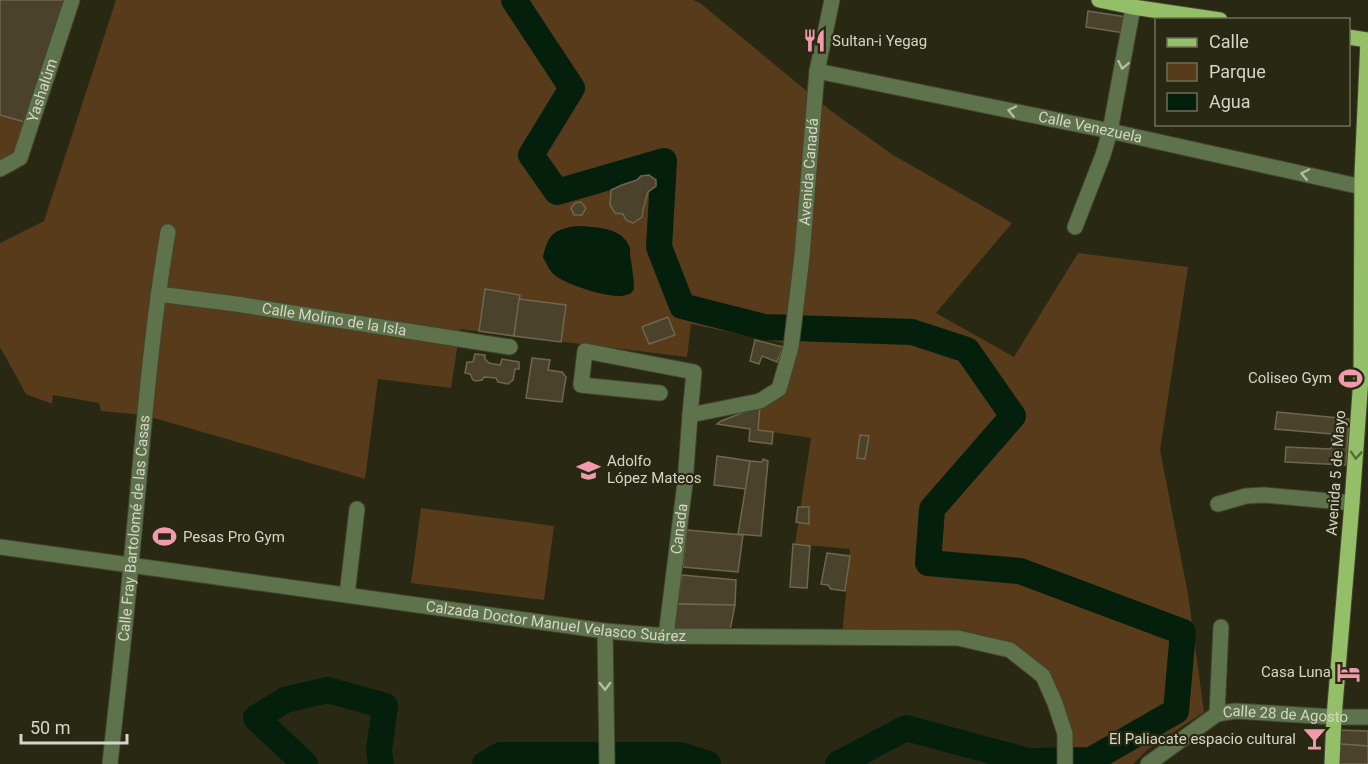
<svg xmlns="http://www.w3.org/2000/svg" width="1368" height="764" font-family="Roboto,sans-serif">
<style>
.green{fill:#573b1a}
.water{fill:#04200d}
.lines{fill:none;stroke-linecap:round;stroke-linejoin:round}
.river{stroke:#04200d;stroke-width:26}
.building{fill:#4b422b;stroke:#70664e;stroke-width:1.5}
.minor-casing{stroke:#444530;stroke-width:17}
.major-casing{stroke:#444530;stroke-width:17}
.minor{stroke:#5e734b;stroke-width:15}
.major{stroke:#94be68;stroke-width:15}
.oneway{stroke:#b6bca8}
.oneway2{stroke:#596c39}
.labels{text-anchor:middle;stroke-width:4.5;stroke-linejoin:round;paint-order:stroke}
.poi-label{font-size:15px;fill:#d4d5c7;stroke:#292913;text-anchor:start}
.street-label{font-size:15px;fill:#d4d5c7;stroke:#292913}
</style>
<rect width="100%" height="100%" fill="#292913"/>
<g class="green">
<polygon points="116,0 693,0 700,3 831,111 893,155 1012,223 936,313 1014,357 1078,253 1188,267 1160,450 1188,594 1204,712 1148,749 1133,764 1068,764 1060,701 1012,648 842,637 850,549 795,544 811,438 758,430 760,406 798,346 691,324 687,357 460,329 451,388 378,379 365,479 144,415 101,411 99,403 53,395 52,404 26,394 0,347 0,243 44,221"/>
<polygon points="0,115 25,122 18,156 0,165"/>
<polygon points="421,508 554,526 544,600 411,583"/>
</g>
<path class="water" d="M577,226C594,227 622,227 629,246C631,250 630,251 630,255C632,267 634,278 634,289C631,293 631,294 626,295C612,300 569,285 557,277C550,272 547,265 543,257C548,234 555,229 577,226Z"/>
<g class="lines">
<g class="river">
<polyline points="514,0 572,88 531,155 557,192 664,161 659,247 682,306 764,327 912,332 967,350 1013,416 932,509 928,563 1020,571 1183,632 1176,711 1091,760 1028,761 906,728 838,764"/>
<polyline points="305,764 256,718 285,700 328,690 385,706 379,750 381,764"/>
<polyline points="485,764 501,755 680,755 708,764"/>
</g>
</g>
<g class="building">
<polygon points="0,0 65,0 25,122 0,115"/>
<polygon points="1088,11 1126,17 1124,33 1086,27"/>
<polygon points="649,175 656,180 656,186 648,192 643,210 642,217 633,223 626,220 623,214 615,213 610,205 611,190 622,185 637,180 641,176"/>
<polygon points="581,202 586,208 582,215 574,215 571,208 575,203"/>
<polygon points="485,289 520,295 514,336 479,331"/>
<polygon points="519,299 566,305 561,342 514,336"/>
<polygon points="668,317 675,335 649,344 642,327"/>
<polygon points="755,340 783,347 777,362 762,356 759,364 750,361"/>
<polygon points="475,354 485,355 485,359 489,363 500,365 502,359 519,362 519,369 515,369 513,380 508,384 498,382 496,378 484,377 482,380 476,381 473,380 470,374 465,373 467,362 473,362"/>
<polygon points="532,358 550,360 548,370 562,372 566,377 562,402 526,398"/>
<polygon points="760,406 758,430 773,432 772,444 749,441 750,429 717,424 721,421"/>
<polygon points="1277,412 1349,419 1346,465 1285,462 1286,447 1331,449 1332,434 1275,429"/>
<polygon points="860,435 869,436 865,459 857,458"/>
<polygon points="717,456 750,461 746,489 714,485"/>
<polygon points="763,459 768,461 761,536 738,534 750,461 762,462"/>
<polygon points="798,507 809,507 809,524 796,522"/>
<polygon points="687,530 743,535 738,572 683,567"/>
<polygon points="793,544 810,546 807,588 790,587"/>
<polygon points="827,553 850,556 845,591 831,589 828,585 821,584"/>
<polygon points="682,575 736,580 735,605 677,604"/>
<polygon points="677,604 735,605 730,630 672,631"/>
<polygon points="1339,730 1368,731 1368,746 1339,744"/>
<polygon points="1339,744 1368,746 1368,764 1338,764"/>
</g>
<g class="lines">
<defs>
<g id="minor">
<path id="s1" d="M817,71L1110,131L1362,187"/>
<path id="s2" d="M0,169L20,158L72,0"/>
<polyline points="1075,227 1103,155 1110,131 1133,7"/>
<path id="s3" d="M158,294L236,304L510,347"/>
<polyline points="660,393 581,385 585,351 694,372 690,415"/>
<polyline points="1218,504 1246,496 1264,495 1352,503"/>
<path id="s4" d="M0,547L605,631L666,636L958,638L1010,650L1043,676L1055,703L1065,734V764"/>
<polyline points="347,595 357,509"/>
<polyline points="605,631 607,764"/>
<path id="s5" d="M666,636L685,483L690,415L760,401L779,389L791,347L802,256L817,71L832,0"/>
<polyline points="1217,714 1221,627"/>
<path id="s6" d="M110,764C117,697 125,631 131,564C142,453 149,342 168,232"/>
<path id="s7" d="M1148,764L1217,714L1235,711L1334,717H1368"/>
</g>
<g id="major">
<polyline points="1099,0 1133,7 1220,20"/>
<polyline points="1332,764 1334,717 1352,503 1361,378 1362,175 1368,40 1348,37"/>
</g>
</defs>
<use href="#minor" class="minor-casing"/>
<use href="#major" class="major-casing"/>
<use href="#minor" class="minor"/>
<use href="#major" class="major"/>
</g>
<defs><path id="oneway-chevron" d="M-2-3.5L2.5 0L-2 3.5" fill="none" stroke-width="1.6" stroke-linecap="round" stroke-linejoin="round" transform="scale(1.5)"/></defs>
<g class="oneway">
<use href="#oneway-chevron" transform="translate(1123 65) rotate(101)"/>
<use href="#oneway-chevron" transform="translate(1012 111) rotate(-168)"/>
<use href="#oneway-chevron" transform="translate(1305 174) rotate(-168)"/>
<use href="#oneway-chevron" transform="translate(605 686) rotate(89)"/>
</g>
<use class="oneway2" href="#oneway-chevron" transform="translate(1356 455) rotate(94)"/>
<defs>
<symbol id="restaurant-bare" viewBox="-9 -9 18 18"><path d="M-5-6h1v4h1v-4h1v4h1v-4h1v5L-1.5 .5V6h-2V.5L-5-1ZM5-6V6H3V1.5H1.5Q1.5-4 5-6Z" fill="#f29aad" stroke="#292913" stroke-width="2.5" paint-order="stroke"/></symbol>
<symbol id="stadium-bare" viewBox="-9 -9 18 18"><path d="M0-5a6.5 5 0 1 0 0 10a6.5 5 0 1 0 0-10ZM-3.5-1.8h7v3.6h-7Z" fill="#f29aad" stroke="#292913" stroke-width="2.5" paint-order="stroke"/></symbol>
<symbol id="school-bare" viewBox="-9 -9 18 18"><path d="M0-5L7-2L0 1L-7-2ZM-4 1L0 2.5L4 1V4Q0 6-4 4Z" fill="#f29aad" stroke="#292913" stroke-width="2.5" paint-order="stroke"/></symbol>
<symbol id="hotel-bare" viewBox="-9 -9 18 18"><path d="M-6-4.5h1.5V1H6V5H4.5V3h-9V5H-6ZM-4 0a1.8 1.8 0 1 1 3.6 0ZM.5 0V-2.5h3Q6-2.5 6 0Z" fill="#f29aad" stroke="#292913" stroke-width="2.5" paint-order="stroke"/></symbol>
<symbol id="bar-bare" viewBox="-9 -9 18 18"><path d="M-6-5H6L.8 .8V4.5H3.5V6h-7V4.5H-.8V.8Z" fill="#f29aad" stroke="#292913" stroke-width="2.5" paint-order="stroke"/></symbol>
</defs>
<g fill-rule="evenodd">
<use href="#restaurant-bare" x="798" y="24" width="33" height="33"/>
<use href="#stadium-bare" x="1334" y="362" width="33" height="33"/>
<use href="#school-bare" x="572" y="454" width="33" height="33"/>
<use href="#stadium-bare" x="148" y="520" width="33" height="33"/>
<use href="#hotel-bare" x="1332" y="656" width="33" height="33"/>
<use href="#bar-bare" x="1298" y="722" width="33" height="33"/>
</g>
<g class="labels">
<g class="poi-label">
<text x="832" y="46">Sultan-i Yegag</text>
<text x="1332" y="383" text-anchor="end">Coliseo Gym</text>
<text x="607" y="466">Adolfo<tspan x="607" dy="17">López Mateos</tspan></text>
<text x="183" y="542">Pesas Pro Gym</text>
<text x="1331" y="677" text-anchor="end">Casa Luna</text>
<text x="1296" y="744" text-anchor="end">El Paliacate espacio cultural</text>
</g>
<g class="street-label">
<text dy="5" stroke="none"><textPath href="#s2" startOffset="94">Yashalúm</textPath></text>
<text dy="5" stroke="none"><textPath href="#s1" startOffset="279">Calle Venezuela</textPath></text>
<text dy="5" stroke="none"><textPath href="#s5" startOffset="536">Avenida Canadá</textPath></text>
<text dy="5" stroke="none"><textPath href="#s3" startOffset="178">Calle Molino de la Isla</textPath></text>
<text transform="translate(1336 473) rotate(-86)" y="5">Avenida 5 de Mayo</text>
<text dy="5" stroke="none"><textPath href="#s6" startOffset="237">Calle Fray Bartolomé de las Casas</textPath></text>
<text dy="5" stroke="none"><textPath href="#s5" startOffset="108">Canada</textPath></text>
<text dy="5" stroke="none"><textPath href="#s4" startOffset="561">Calzada Doctor Manuel Velasco Suárez</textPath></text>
<text dy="5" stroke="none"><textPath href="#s7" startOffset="154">Calle 28 de Agosto</textPath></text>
</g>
</g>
<rect x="1155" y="18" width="195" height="108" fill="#292913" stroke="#6d6e5b" stroke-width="1.5"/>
<rect x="1167" y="38" width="30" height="9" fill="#94be68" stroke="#6d6e5b" stroke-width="1.5"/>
<text x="1209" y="48" font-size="18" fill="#d4d5c7">Calle</text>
<rect x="1167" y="63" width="30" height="18" fill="#573b1a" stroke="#6d6e5b" stroke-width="1.5"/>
<text x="1209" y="78" font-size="18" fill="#d4d5c7">Parque</text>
<rect x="1167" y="93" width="30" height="18" fill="#04200d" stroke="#6d6e5b" stroke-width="1.5"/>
<text x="1209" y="108" font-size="18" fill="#d4d5c7">Agua</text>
<path d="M21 734v9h106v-9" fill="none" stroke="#d4d5c7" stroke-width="3"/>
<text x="30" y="734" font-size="18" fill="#d4d5c7" stroke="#292913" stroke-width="4.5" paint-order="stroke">50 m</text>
</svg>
